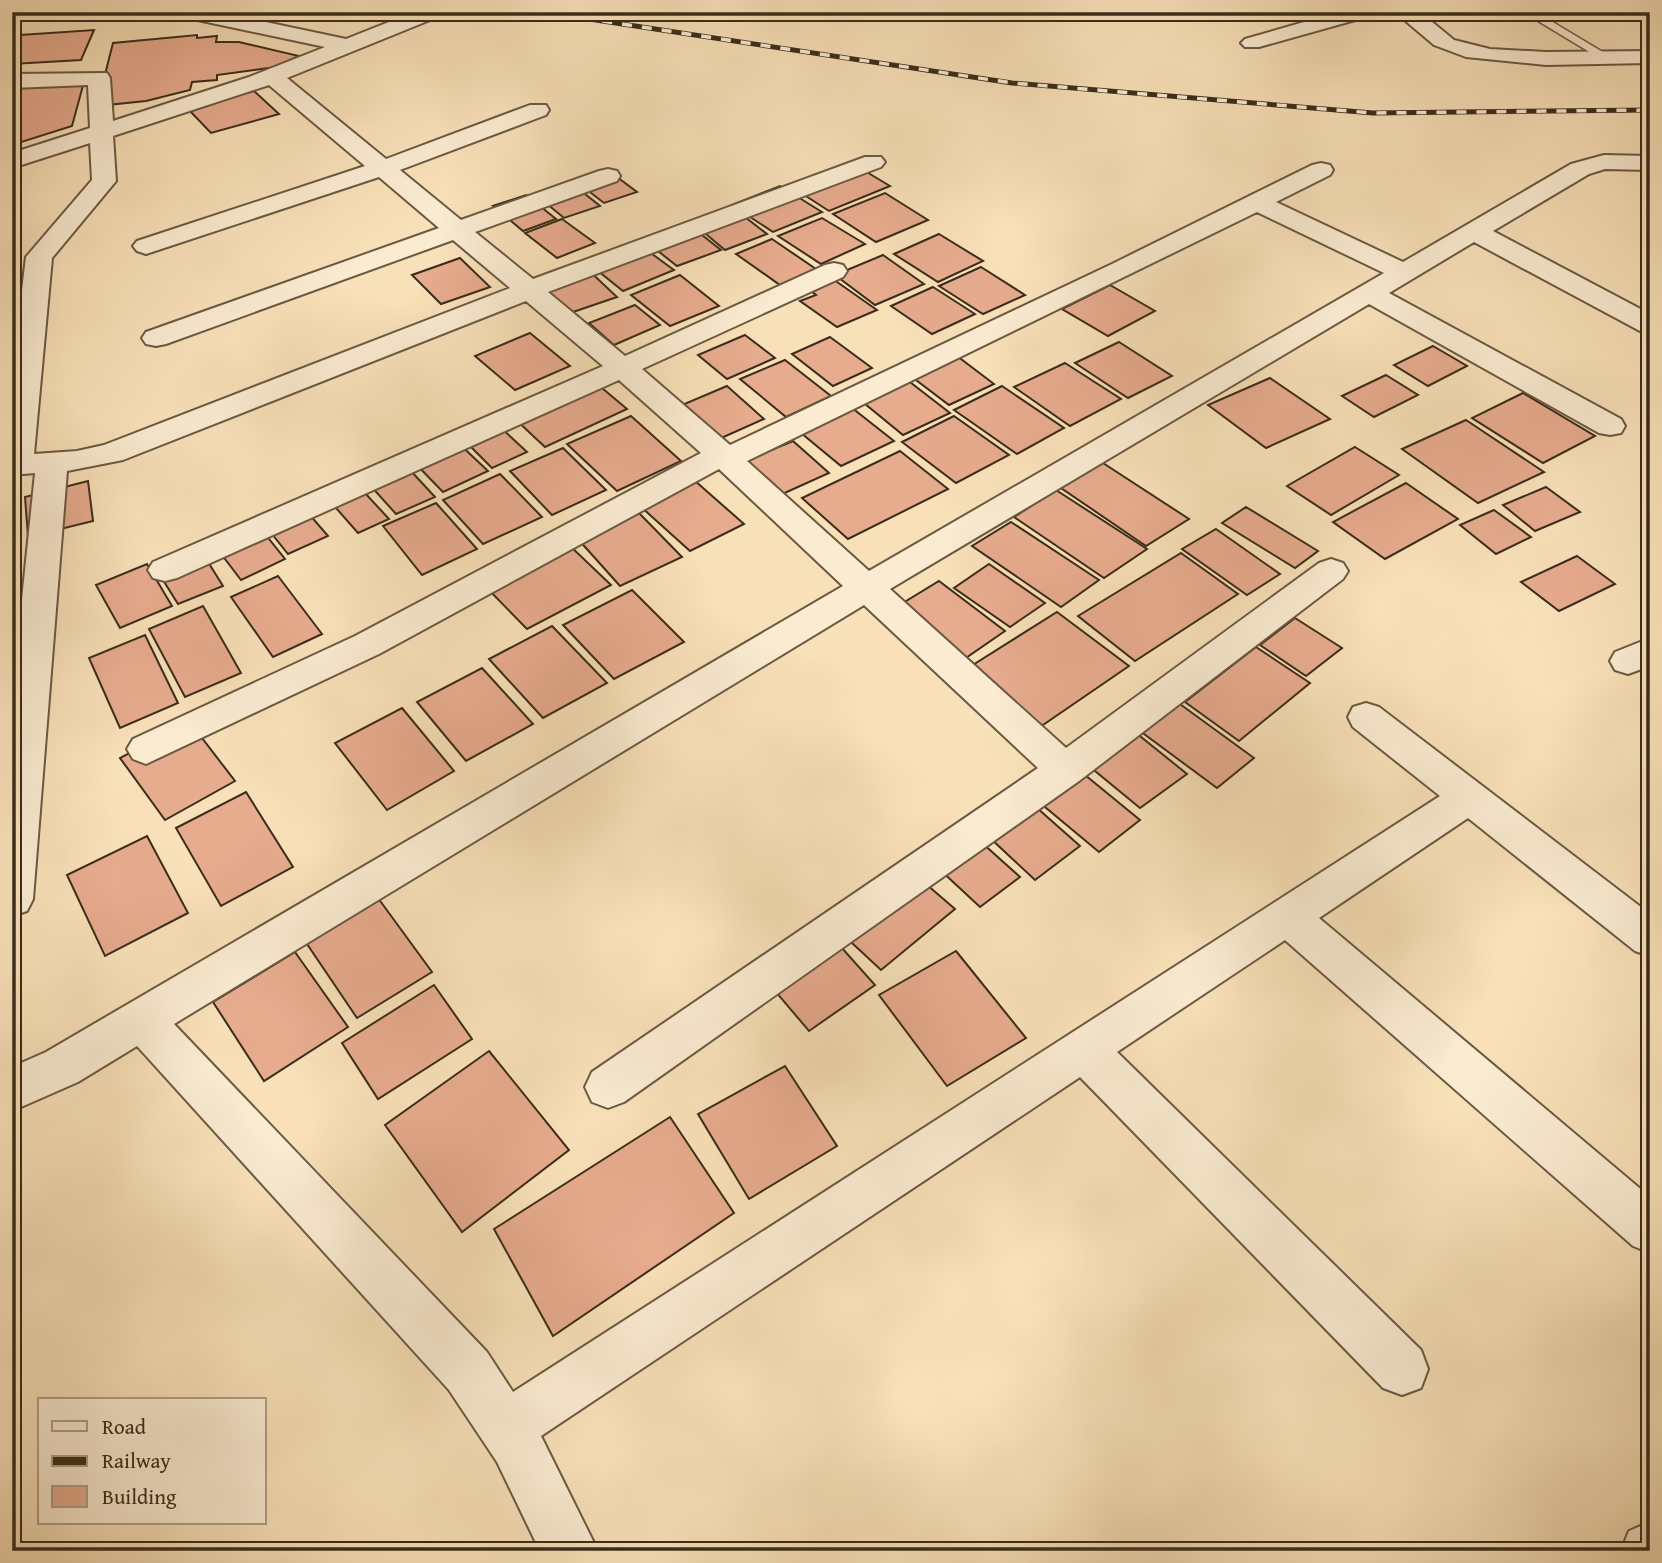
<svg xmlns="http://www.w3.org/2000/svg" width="1662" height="1563" font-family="'Gentium Book Plus',serif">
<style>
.building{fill:#e7ab8e;stroke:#3a2c1a;stroke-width:2}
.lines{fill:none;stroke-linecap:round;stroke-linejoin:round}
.service-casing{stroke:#6a5942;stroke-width:3}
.minor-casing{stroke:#6a5942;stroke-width:4}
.service{fill:#faebd1;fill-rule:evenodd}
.minor{fill:#faebd1;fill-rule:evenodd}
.rail-casing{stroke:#3a2c1a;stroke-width:5}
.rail{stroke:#faebd1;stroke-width:3.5;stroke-dasharray:10;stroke-linecap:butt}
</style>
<rect width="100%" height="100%" fill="#f8e0b8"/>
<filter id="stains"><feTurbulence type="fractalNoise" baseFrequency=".00286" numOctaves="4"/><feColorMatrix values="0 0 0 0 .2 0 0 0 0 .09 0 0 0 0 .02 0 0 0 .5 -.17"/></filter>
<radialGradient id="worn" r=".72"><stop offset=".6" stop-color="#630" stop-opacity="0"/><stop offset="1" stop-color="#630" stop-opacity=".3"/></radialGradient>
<g class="building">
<polygon points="94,30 81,60 12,64 12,49 20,35"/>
<polygon points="197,35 197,38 217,36 216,42 239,42 299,56 276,67 217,75 217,80 192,82 190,90 146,101 97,106 113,43"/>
<polygon points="85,78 72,126 12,145 12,84"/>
<polygon points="254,91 279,114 211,133 188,109"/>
<polygon points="855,165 890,186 829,211 795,189"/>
<polygon points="609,171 637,192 604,203 577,182"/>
<polygon points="570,182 600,206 564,218 535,194"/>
<polygon points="780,186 822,212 773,232 732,205"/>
<polygon points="885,193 928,220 876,242 833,214"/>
<polygon points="526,195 556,219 523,231 493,206"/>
<polygon points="736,210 767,234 725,250 694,224"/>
<polygon points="822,218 865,244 821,264 778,236"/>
<polygon points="562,219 595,243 557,258 525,233"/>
<polygon points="688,224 721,250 677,266 644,240"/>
<polygon points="939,234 983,261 938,282 894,254"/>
<polygon points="772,239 816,269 780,285 736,254"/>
<polygon points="637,243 674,270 623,291 587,262"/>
<polygon points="883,255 924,284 875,305 835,275"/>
<polygon points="460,258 490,287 441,304 412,275"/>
<polygon points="585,267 617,297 567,314 537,284"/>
<polygon points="981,267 1025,295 983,314 939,286"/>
<polygon points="680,275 719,306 670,326 631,295"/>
<polygon points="830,277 877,310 837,327 800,301 816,295 806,287"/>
<polygon points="1110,285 1155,311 1108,336 1062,309"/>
<polygon points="933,287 975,314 932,334 891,306"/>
<polygon points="635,305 660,325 614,345 589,323"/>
<polygon points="530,333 570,366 515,390 475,356"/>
<polygon points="745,335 775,358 727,379 698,355"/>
<polygon points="830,337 872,368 833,386 792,354"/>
<polygon points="1119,342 1172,376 1128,398 1075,363"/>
<polygon points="1433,346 1467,366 1428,386 1394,365"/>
<polygon points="957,356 994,384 949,405 912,377"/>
<polygon points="785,360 831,396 786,417 740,379"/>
<polygon points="1065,363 1121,399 1070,426 1014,387"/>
<polygon points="1386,375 1418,395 1374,417 1342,396"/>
<polygon points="1270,378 1330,419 1266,448 1208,405"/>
<polygon points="906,379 950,413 903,435 859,399"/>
<polygon points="596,383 627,409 545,447 514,418"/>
<polygon points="727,386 764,419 719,439 682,405"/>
<polygon points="1002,386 1064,428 1017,454 954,410"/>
<polygon points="1523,393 1595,436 1543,463 1472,418"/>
<polygon points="847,404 894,441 841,466 795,428"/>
<polygon points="631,416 681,461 617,491 567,444"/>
<polygon points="954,416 1009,455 956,483 902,442"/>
<polygon points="1466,420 1544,472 1478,503 1402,449"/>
<polygon points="499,426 527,452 492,468 465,441"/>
<polygon points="454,439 488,471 443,492 410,458"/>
<polygon points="793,441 829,473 778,496 743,462"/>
<polygon points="1355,447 1399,475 1331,515 1287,486"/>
<polygon points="563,448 606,490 552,515 510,471"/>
<polygon points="900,451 948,489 848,539 802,498"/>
<polygon points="398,457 435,497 396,514 360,474"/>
<polygon points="1103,463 1189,519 1146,546 1061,488"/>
<polygon points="500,474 542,517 483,544 443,500"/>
<polygon points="352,479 389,519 358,533 322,492"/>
<polygon points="694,480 744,524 690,551 640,506"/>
<polygon points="88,481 93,521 28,537 25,497"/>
<polygon points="1406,483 1458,519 1385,559 1333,522"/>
<polygon points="1546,487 1580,512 1535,531 1503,505"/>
<polygon points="1056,490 1147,549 1104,578 1014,517"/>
<polygon points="436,503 477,549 422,575 383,526"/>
<polygon points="303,507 328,536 288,554 264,524"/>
<polygon points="1246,507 1318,551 1295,568 1222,523"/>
<polygon points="1494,510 1531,537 1496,554 1460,525"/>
<polygon points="637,511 682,557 620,586 577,538"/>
<polygon points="253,519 285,559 241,580 209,538"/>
<polygon points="1011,522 1099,580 1061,607 972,546"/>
<polygon points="1216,529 1280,574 1247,595 1182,549"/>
<polygon points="567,543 611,585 527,629 484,585"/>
<polygon points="198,546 223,586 178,604 153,564"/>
<polygon points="1181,553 1238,594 1135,661 1078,616"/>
<polygon points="1577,556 1615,584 1559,611 1521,582"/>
<polygon points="147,564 172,606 120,628 96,585"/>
<polygon points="989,564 1045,603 1010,627 954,588"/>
<polygon points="278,576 322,634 273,657 231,597"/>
<polygon points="939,581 1005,631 960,662 893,609"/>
<polygon points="632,590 684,642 614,679 563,625"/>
<polygon points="203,606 241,673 185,697 149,629"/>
<polygon points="1057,612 1129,666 1040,727 968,668"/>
<polygon points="1295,618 1342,648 1306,676 1260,645"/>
<polygon points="552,626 607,683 543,718 489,659"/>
<polygon points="145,635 178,703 120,728 89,658"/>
<polygon points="1256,647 1310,683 1239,741 1185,702"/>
<polygon points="482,668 533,724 466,761 417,702"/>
<polygon points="1173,699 1254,758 1217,788 1136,728"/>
<polygon points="402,708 454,771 387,810 335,743"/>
<polygon points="189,721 235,781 165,820 120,758"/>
<polygon points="1125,724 1187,774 1140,808 1078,757"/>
<polygon points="1063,757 1140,820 1099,852 1021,787"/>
<polygon points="246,792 293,867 221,906 176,828"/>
<polygon points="1019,792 1080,846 1035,880 974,823"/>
<polygon points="962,825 1020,877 980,907 922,853"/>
<polygon points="147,836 188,913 105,956 67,875"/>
<polygon points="912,872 955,909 881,970 837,929"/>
<polygon points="378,898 432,972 357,1018 305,941"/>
<polygon points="825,929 875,985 809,1031 759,972"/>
<polygon points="956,951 1026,1038 947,1086 879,995"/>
<polygon points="295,952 348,1027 264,1081 213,1002"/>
<polygon points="434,985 472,1039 378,1099 342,1043"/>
<polygon points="489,1051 569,1150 462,1232 385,1125"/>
<polygon points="785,1066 837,1146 749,1199 698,1114"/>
<polygon points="670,1117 734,1213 553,1336 494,1229"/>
</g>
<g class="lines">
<defs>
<polygon id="service" points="1523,12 1536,12 1611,57 1601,59"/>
<g id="minor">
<path d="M178,12H218L346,39L414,12H443L440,16L287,78L386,159L530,105H546L549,110L546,115L400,170L461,220L599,171L608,169L617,171L620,176L617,181L475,232L533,279L865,157H881L885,162L881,167L548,292L625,356L825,265L834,263L843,265L847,271L843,277L642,369L730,445L1112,264L1312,165L1321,163L1330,165L1333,170L1330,175L1276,202L1403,262L1571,164L1604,155L1650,156V170L1605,169L1589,174L1493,231L1650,314V333L1640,331L1474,242L1389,293L1621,419L1625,426L1621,433L1610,435L1599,433L1369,304L890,589L1066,748L1319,563L1331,559L1343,563L1348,571L1343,579L1079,781L624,1102L608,1108L592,1102L585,1087L592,1072L1038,768L864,605L174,1024L487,1352L513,1392L1440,796L1353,727L1348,717L1353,707L1366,703L1379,707L1650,914V956L1635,951L1468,818L1319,918L1650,1197V1253L1633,1246L1285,940L1117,1052L1421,1350L1428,1369L1421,1388L1402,1395L1383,1388L1080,1077L541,1436L598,1551H540L497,1462L449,1390L137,1046L78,1082L12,1111V1067L46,1052L843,586L719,469L379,654L146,764L133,759L127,749L133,739L355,636L701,453L619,380L177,578L165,581L153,578L148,570L153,562L603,366L526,301L123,460L67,471L33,899L27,911L12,916V697L35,473L12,475V373L26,257L92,180L90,143L12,168V153L90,128L88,85L12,88V74L107,73L110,78L113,121L249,77L325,47L188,18ZM269,85L365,166L137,241L133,246L137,251L146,254L155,251L379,177L439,228L146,332L142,338L146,344L156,346L166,344L453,240L510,288L104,445L77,451L34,454L52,258L116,181L113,136ZM1257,212L1384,273L869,571L747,461Z"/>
<polygon points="1339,12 1365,12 1359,19 1259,47 1245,47 1241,43 1245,39"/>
<polygon points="1395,12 1420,12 1454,40 1490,49 1546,52 1650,51 1650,63 1546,65 1466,57 1434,45"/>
<polygon points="1650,638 1650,666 1628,674 1615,670 1610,661 1615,652"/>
<polygon points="1650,1522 1650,1551 1621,1551 1629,1531"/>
</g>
</defs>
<use href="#service" class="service-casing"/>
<use href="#minor" class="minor-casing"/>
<use href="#service" class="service"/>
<use href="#minor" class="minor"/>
<defs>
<polyline id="rail" points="543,12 1012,83 1373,113 1650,110"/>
</defs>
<use href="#rail" class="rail-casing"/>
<use href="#rail" class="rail"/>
</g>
<rect width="1662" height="1563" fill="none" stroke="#f8e0b8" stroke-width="42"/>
<rect x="14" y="14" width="1634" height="1535" fill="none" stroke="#3a2c1a" stroke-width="3.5"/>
<rect x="21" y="21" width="1620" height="1521" fill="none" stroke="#3a2c1a" stroke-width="2"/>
<rect x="38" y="1398" width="228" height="126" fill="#faebd1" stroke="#ad9f88" stroke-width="2"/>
<rect x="52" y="1421" width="35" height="10" fill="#faebd1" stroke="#ad9f88" stroke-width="2"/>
<text x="102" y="1434" font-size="21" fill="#3a2c1a">Road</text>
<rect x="52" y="1456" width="35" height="10" fill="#3a2c1a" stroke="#ad9f88" stroke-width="2"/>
<text x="102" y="1468" font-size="21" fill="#3a2c1a">Railway</text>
<rect x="52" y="1486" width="35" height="21" fill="#e7ab8e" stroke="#ad9f88" stroke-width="2"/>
<text x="102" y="1504" font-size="21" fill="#3a2c1a">Building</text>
<rect width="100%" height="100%" filter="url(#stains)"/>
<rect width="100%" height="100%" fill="url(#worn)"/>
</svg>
